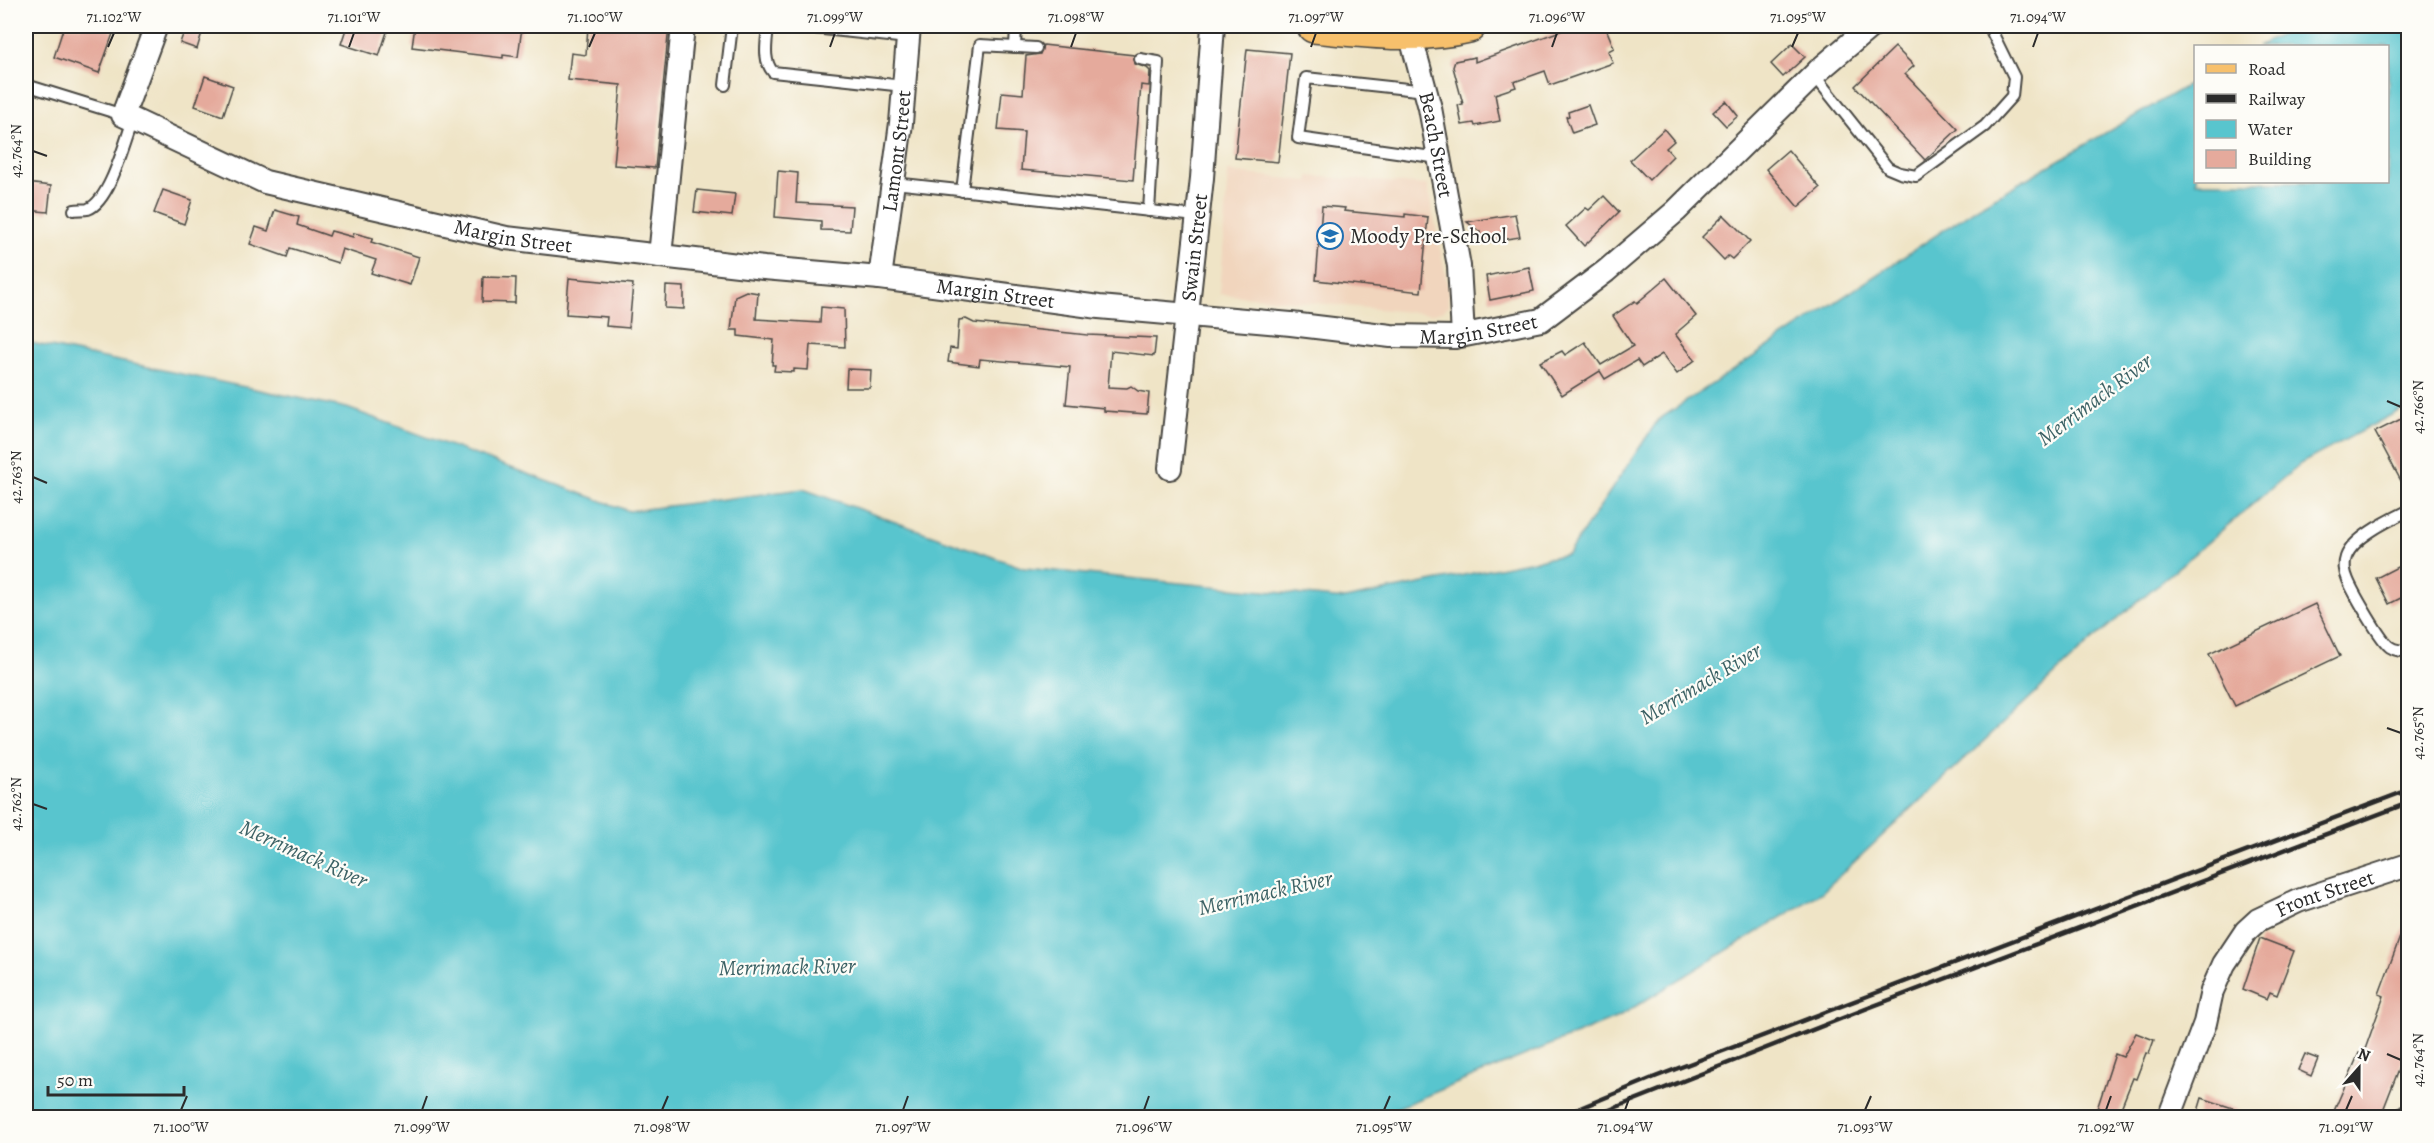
<svg xmlns="http://www.w3.org/2000/svg" width="2434" height="1143" font-family="Alegreya,serif">
<style>
.built{fill:#f1d5bd}
.water{fill:#58c5ce;stroke:#42787c;stroke-width:1.5}
.building{fill:#e5aa9c}
.lines{fill:none;stroke-linecap:round;stroke-linejoin:round}
.lane-casing{stroke:#484742;stroke-width:14}
.street-casing{stroke:#484742;stroke-width:26}
.primary-casing{stroke:#484742;stroke-width:36}
.lane{stroke:#fff;stroke-width:10}
.street{stroke:#fff;stroke-width:22}
.primary{stroke:#f7c06c;stroke-width:33}
.rail{stroke:#2b2b2b;stroke-width:4.5}
.ticks{fill:none;stroke:#2b2b2b;stroke-width:2}
.labels{text-anchor:middle;stroke-width:4.5;stroke-linejoin:round;paint-order:stroke}
.street-label{font-size:21px;fill:#2b2b2b;stroke:#fdfcf7}
.poi-label{font-size:21px;fill:#2b2b2b;stroke:#fdfcf7;text-anchor:start}
.water-label{font-size:22px;font-style:italic;fill:#3b6164;stroke:#fdfcf7}
.neatline{fill:none;stroke:#2b2b2b;stroke-width:2}
.ticks-label{font-size:15px;text-anchor:middle;fill:#2b2b2b}
</style>
<rect width="100%" height="100%" fill="#fdfcf7"/>
<filter id="ink" filterUnits="userSpaceOnUse"><feTurbulence type="fractalNoise" baseFrequency=".0167" numOctaves="2"/><feDisplacementMap in="SourceGraphic" scale="12" xChannelSelector="R" yChannelSelector="G"/><feConvolveMatrix kernelMatrix="1 2 1 2 8 2 1 2 1" color-interpolation-filters="sRGB"/></filter>
<filter id="wash" filterUnits="userSpaceOnUse"><feTurbulence type="fractalNoise" baseFrequency=".008" numOctaves="4" result="noise"/><feDisplacementMap in="SourceGraphic" scale="24" xChannelSelector="R" yChannelSelector="G"/><feGaussianBlur stdDeviation="1.35" result="paint"/><feColorMatrix in="noise" values="0 0 0 0 0 0 0 0 0 0 0 0 0 0 0 0 0 1.4 0 .05"/><feComposite in="paint" operator="in"/></filter>
<g filter="url(#wash)">
<rect width="100%" height="100%" fill="#efe4c6"/>
<polygon class="built" points="1228,172 1308,181 1309,176 1427,185 1448,287 1448,306 1443,311 1431,314 1219,294"/>
<polygon class="water" points="2299,26 2408,26 2408,406 2300,464 2091,641 1821,893 1618,1017 1375,1117 26,1117 26,342 347,408 629,511 803,489 1024,568 1345,599 1568,554 1658,420 1983,204 2195,81 2196,182 2388,182 2388,46 2258,46"/>
<g id="blocks">
<g class="building">
<polygon points="64,26 98,26 114,31 99,73 54,57"/>
<polygon points="186,26 203,29 197,49 180,43"/>
<polygon points="347,26 389,26 379,56 341,44"/>
<polygon points="415,26 522,27 518,57 503,55 503,58 412,47"/>
<polygon points="588,26 669,26 655,168 614,165 621,85 568,80 571,53 586,55"/>
<polygon points="1574,26 1605,26 1614,48 1608,51 1613,63 1550,85 1545,71 1514,82 1516,87 1495,94 1500,121 1475,126 1474,123 1462,125 1458,105 1463,104 1453,67 1455,61 1475,57 1475,62"/>
<polygon points="1792,44 1805,57 1783,77 1771,64"/>
<polygon points="1043,45 1134,55 1135,64 1147,68 1150,71 1149,86 1141,85 1133,180 1021,170 1024,132 998,130 1002,92 1023,94 1026,56 1040,54"/>
<polygon points="1895,47 1914,66 1905,74 1958,129 1925,160 1855,86"/>
<polygon points="1247,49 1290,53 1278,162 1235,158"/>
<polygon points="205,76 233,86 223,116 195,106"/>
<polygon points="1726,101 1738,116 1726,126 1713,112"/>
<polygon points="1588,105 1595,125 1572,133 1566,117 1569,116 1568,112"/>
<polygon points="1664,129 1674,141 1666,148 1673,156 1649,180 1630,160"/>
<polygon points="1788,150 1820,188 1798,207 1766,169"/>
<polygon points="778,171 798,173 796,203 852,206 850,231 821,230 821,221 775,217"/>
<polygon points="26,183 51,186 48,212 26,210"/>
<polygon points="163,190 192,200 184,224 154,213"/>
<polygon points="697,190 735,194 732,216 694,212"/>
<polygon points="1604,196 1619,212 1584,246 1566,226 1586,208 1589,210"/>
<polygon points="1322,206 1345,208 1344,211 1405,217 1405,214 1428,217 1421,292 1316,280"/>
<polygon points="275,210 299,217 297,225 329,236 331,231 353,237 354,233 373,238 371,242 419,257 410,285 371,273 376,260 342,249 338,263 290,248 287,257 250,244 256,227 268,231"/>
<polygon points="1515,214 1520,237 1482,243 1480,232 1467,222"/>
<polygon points="1724,215 1750,241 1732,259 1728,256 1724,260 1702,237"/>
<polygon points="1529,267 1534,291 1490,300 1486,276"/>
<polygon points="483,277 516,278 515,303 482,302"/>
<polygon points="569,278 633,284 629,328 606,326 607,317 566,314"/>
<polygon points="1666,278 1696,316 1675,334 1695,360 1677,374 1662,354 1642,367 1637,360 1605,379 1600,371 1562,395 1540,362 1562,351 1565,355 1585,342 1601,365 1633,346 1613,316 1635,301 1637,303"/>
<polygon points="666,286 684,287 684,309 665,308"/>
<polygon points="746,291 758,293 756,319 820,323 821,307 844,309 845,347 810,345 808,370 794,369 794,372 774,371 775,365 772,365 774,340 738,336 738,330 731,330 735,296"/>
<polygon points="966,319 974,323 1088,335 1156,338 1154,356 1111,351 1108,387 1127,388 1131,386 1138,391 1149,393 1147,414 1104,411 1104,408 1066,404 1070,367 980,359 979,366 948,362 950,348 957,349 959,320"/>
<polygon points="847,369 871,370 870,388 846,388"/>
<polygon points="2409,415 2409,496 2375,432"/>
<polygon points="2409,561 2409,594 2389,604 2376,578"/>
<polygon points="2315,604 2340,656 2235,706 2209,654"/>
<polygon points="2407,918 2409,919 2409,1043 2380,1118 2353,1118 2334,1111 2359,1053 2363,1055 2384,996 2379,994"/>
<polygon points="2260,938 2294,951 2277,995 2270,992 2267,999 2243,989"/>
<polygon points="2136,1033 2154,1040 2149,1054 2146,1053 2136,1079 2133,1078 2117,1118 2094,1118 2115,1054 2123,1057"/>
<polygon points="2305,1054 2318,1059 2311,1076 2298,1070"/>
<polygon points="2202,1098 2254,1115 2253,1118 2196,1118"/>
</g>
</g>
</g>
<g filter="url(#ink)">
<use href="#blocks" fill-opacity="0" stroke="#484742" stroke-width="1.5"/>
<g class="lines">
<defs>
<g id="lane">
<path d="M768,26C767,41 762,60 773,72L904,86"/>
<polyline points="795,26 908,38"/>
<polyline points="1015,47 1016,26"/>
<polyline points="1140,59 1158,62 1149,211"/>
<polyline points="1814,75 1888,168 1900,173 1916,176 1985,126 2012,96 2014,77 1989,26"/>
<polyline points="26,85 123,115"/>
<polyline points="725,85 732,26"/>
<polyline points="1426,91 1306,78 1298,138 1439,158"/>
<polyline points="894,183 1196,216"/>
<polyline points="962,191 980,45 1036,48"/>
<path d="M74,210C78,209 84,210 88,209C110,201 125,141 133,120"/>
<path d="M2408,511C2390,520 2353,537 2346,557C2343,565 2345,573 2348,580C2353,592 2381,641 2390,647C2396,651 2402,651 2408,651"/>
</g>
<g id="street">
<path id="s1" d="M156,26L123,115L265,182L506,238L764,268L880,278L1099,307L1291,324L1391,336L1455,337L1541,320L1606,271L1676,211L1818,71L1871,26"/>
<path id="s2" d="M1408,26L1430,108L1459,266L1463,335"/>
<polyline points="660,256 683,26"/>
<path id="s3" d="M880,278L901,123L909,26"/>
<path id="s4" d="M1170,468L1202,178L1213,26"/>
<path id="s5" d="M2169,1118L2205,1023L2212,991L2224,964L2246,931L2258,920L2298,901L2408,865"/>
<polyline points="2408,1118 2408,1116"/>
</g>
<path id="primary" d="M1314,26C1365,31 1419,38 1469,26"/>
</defs>
<use href="#lane" class="lane-casing"/>
<use href="#street" class="street-casing"/>
<use href="#primary" class="primary-casing"/>
<use href="#lane" class="lane"/>
<use href="#street" class="street"/>
<use href="#primary" class="primary"/>
<g class="rail">
<polyline points="1556,1118 1655,1077 2408,790"/>
<polyline points="1589,1118 1868,1008 2408,803"/>
</g>
</g>
</g>
<path class="ticks" d="M108,47L114,33M349,47L354,33M589,47L595,33M830,47L835,33M1071,47L1076,33M1311,47L1316,33M1552,47L1557,33M1792,47L1798,33M2033,47L2038,33M33,151L47,156M2387,401L2401,407M33,477L47,483M2387,728L2401,733M33,804L47,809M2387,1054L2401,1060M181,1110L187,1096M422,1110L427,1096M662,1110L668,1096M903,1110L908,1096M1144,1110L1149,1096M1384,1110L1390,1096M1625,1110L1630,1096M1865,1110L1871,1096M2106,1110L2111,1096M2346,1110L2352,1096"/>
<defs>
<symbol id="school-ring" viewBox="-11 -11 22 22"><circle r="9.5" fill="#fdfcf7" stroke="#1f6fb2" stroke-width="1.5"/><path d="M0-5L7-2L0 1L-7-2ZM-4 1L0 2.5L4 1V4Q0 6-4 4Z" fill="#1f6fb2"/></symbol>
</defs>
<g fill-rule="evenodd">
<use href="#school-ring" x="1315" y="221" width="30" height="30"/>
</g>
<g class="labels">
<g class="street-label">
<text dy="7" stroke="none"><textPath href="#s2" startOffset="122">Beach Street</textPath></text>
<text dy="7" stroke="none"><textPath href="#s3" startOffset="128">Lamont Street</textPath></text>
<text dy="7" stroke="none"><textPath href="#s1" startOffset="506">Margin Street</textPath></text>
<text dy="7" stroke="none"><textPath href="#s4" startOffset="222">Swain Street</textPath></text>
<text dy="7" stroke="none"><textPath href="#s1" startOffset="992">Margin Street</textPath></text>
<text dy="7" stroke="none"><textPath href="#s1" startOffset="1478">Margin Street</textPath></text>
<text dy="7" stroke="none"><textPath href="#s5" startOffset="292">Front Street</textPath></text>
</g>
<g class="poi-label">
<text x="1350" y="243">Moody Pre-School</text>
</g>
<g class="water-label">
<text transform="translate(2094 399) rotate(-37)" y="8">Merrimack River</text>
<text transform="translate(1700 683) rotate(-31)" y="8">Merrimack River</text>
<text transform="translate(304 853) rotate(24)" y="8">Merrimack River</text>
<text transform="translate(1265 892) rotate(-13)" y="8">Merrimack River</text>
<text transform="translate(787 966) rotate(-1)" y="8">Merrimack River</text>
</g>
</g>
<rect width="2434" height="1143" fill="none" stroke="#fdfcf7" stroke-width="66"/>
<rect x="2194" y="45" width="195" height="138" fill="#fdfcf7" stroke="#a9a8a5" stroke-width="1.5"/>
<rect x="2206" y="64" width="30" height="9" fill="#f7c06c" stroke="#a9a8a5" stroke-width="1.5"/>
<text x="2248" y="75" font-size="18" fill="#2b2b2b">Road</text>
<rect x="2206" y="94" width="30" height="9" fill="#2b2b2b" stroke="#a9a8a5" stroke-width="1.5"/>
<text x="2248" y="105" font-size="18" fill="#2b2b2b">Railway</text>
<rect x="2206" y="120" width="30" height="18" fill="#58c5ce" stroke="#a9a8a5" stroke-width="1.5"/>
<text x="2248" y="135" font-size="18" fill="#2b2b2b">Water</text>
<rect x="2206" y="150" width="30" height="18" fill="#e5aa9c" stroke="#a9a8a5" stroke-width="1.5"/>
<text x="2248" y="165" font-size="18" fill="#2b2b2b">Building</text>
<g transform="translate(2359 1068) rotate(21)" stroke="#fdfcf7" stroke-width="4.5" paint-order="stroke">
<path d="M0-4.5L10 22L0 15L-10 22Z" fill="#2b2b2b"/>
<text y="-9" font-size="16" font-weight="bold" text-anchor="middle" fill="#2b2b2b">N</text>
</g>
<path d="M48 1086v9h136v-9" fill="none" stroke="#2b2b2b" stroke-width="3"/>
<text x="57" y="1086" font-size="18" fill="#2b2b2b" stroke="#fdfcf7" stroke-width="4.5" paint-order="stroke">50 m</text>
<rect x="33" y="33" width="2368" height="1077" class="neatline"/>
<g class="ticks-label">
<text x="114" y="22">71.102°W</text>
<text x="354" y="22">71.101°W</text>
<text x="595" y="22">71.100°W</text>
<text x="835" y="22">71.099°W</text>
<text x="1076" y="22">71.098°W</text>
<text x="1316" y="22">71.097°W</text>
<text x="1557" y="22">71.096°W</text>
<text x="1798" y="22">71.095°W</text>
<text x="2038" y="22">71.094°W</text>
<text transform="translate(16 151) rotate(-90)" y="5">42.764°N</text>
<text transform="translate(2418 407) rotate(-90)" y="5">42.766°N</text>
<text transform="translate(16 477) rotate(-90)" y="5">42.763°N</text>
<text transform="translate(2418 733) rotate(-90)" y="5">42.765°N</text>
<text transform="translate(16 804) rotate(-90)" y="5">42.762°N</text>
<text transform="translate(2418 1060) rotate(-90)" y="5">42.764°N</text>
<text x="181" y="1132">71.100°W</text>
<text x="422" y="1132">71.099°W</text>
<text x="662" y="1132">71.098°W</text>
<text x="903" y="1132">71.097°W</text>
<text x="1144" y="1132">71.096°W</text>
<text x="1384" y="1132">71.095°W</text>
<text x="1625" y="1132">71.094°W</text>
<text x="1865" y="1132">71.093°W</text>
<text x="2106" y="1132">71.092°W</text>
<text x="2346" y="1132">71.091°W</text>
</g>
</svg>
